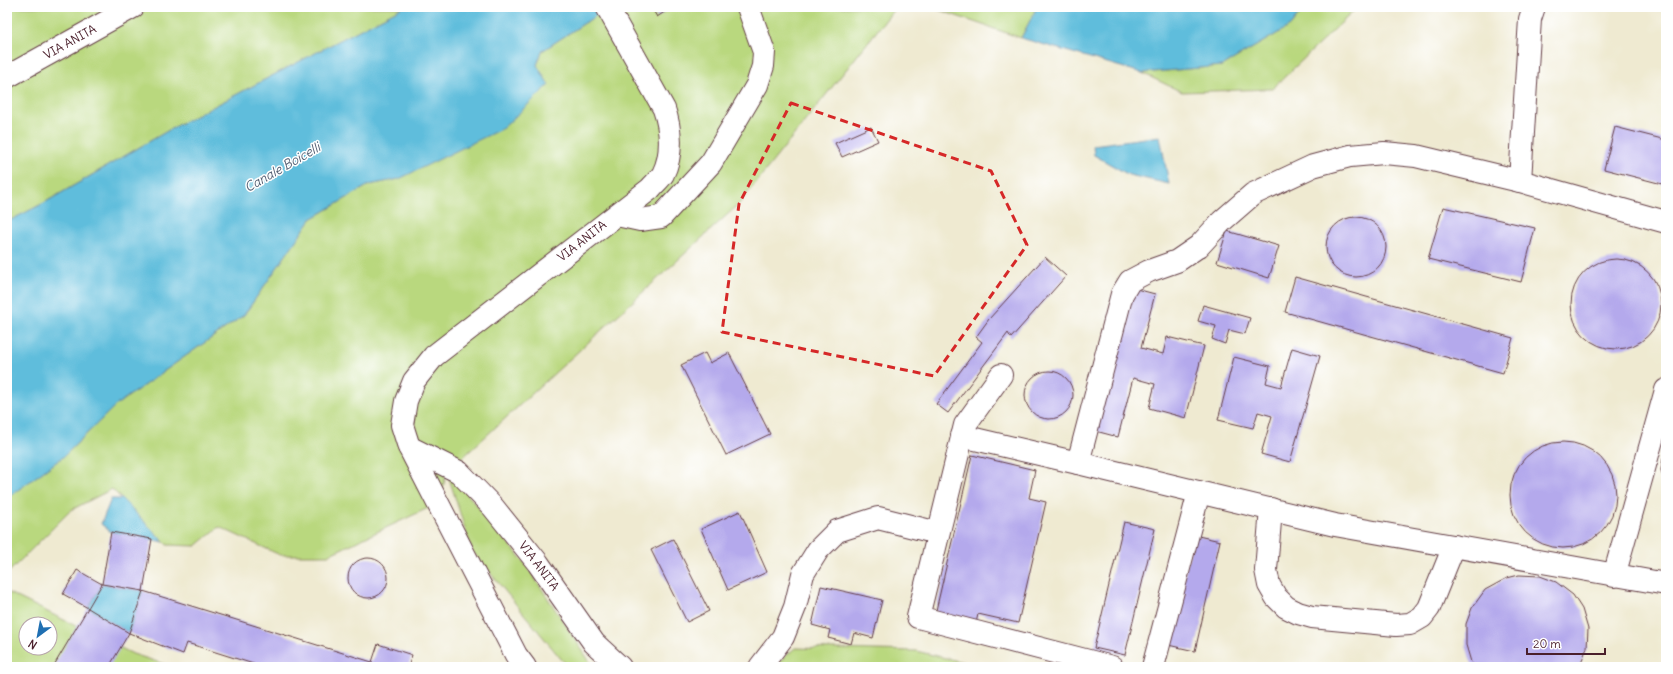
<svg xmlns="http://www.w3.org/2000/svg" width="1673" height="674" font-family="Delius,sans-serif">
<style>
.green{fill:#b9d87e;stroke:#827c54;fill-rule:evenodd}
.water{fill:#5ebddc;stroke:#546e84}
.building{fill:#b4a9ec}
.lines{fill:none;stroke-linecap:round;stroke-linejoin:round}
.minor-casing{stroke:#633d44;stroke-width:24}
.minor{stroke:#fff;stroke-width:22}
.marked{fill:none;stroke:#d62828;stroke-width:3;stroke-dasharray:8 5;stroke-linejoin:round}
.labels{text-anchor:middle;stroke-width:3;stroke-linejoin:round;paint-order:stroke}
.street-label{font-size:12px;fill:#4a1f2b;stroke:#fff}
.water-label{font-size:13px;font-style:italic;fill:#525e72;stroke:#fff}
</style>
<rect width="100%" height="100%" fill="#fff"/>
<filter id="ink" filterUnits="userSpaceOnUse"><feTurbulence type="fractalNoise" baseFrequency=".025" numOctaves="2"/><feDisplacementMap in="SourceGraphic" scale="8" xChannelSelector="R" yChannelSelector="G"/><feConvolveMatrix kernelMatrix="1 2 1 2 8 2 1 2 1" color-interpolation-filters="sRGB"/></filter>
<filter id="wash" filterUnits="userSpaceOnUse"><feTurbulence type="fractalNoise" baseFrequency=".012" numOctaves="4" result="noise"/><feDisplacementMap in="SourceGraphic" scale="16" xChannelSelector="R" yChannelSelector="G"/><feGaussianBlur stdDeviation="0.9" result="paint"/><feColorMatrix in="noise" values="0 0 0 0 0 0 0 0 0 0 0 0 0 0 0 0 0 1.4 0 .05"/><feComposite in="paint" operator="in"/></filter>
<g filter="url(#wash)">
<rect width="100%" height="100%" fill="#efead1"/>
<g class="green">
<polygon points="7,7 403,7 169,130 44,203 7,222"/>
<polygon points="609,7 650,7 657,17 672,7 896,7 739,204 448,471 524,562 590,662 596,667 570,667 562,660 472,551 447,472 439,503 328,555 280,555 219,527 196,546 167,545 112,489 71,510 7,574 7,498 63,457 116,405 244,315 311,219 369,185 399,179 537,65 542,51"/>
<polygon points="930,7 1037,7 1021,38"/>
<polygon points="1305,7 1358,7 1272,89 1182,92 1142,73 1222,66 1290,26"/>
<path d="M7,592L133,654L173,667H7ZM26,624H50V648H26Z"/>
<polygon points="795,648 916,651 984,667 773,667"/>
</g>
<g class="water">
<polygon points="403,7 609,7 542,51 537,65 549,85 503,128 399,179 369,185 311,219 244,315 116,405 63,457 7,498 7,222 44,203 169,130"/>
<polygon points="1037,7 1305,7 1290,26 1222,66 1142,73 1021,38"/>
<polygon points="1160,136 1169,184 1129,175 1094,155 1093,145"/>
<circle cx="1356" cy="247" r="23"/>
<circle cx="1616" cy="304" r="37"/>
<circle cx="1563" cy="495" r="46"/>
<polygon points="111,499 122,499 164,542 111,532 101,524"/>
<polygon points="102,584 143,591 129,633 88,608"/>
</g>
<g id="blocks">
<g class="building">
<polygon points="651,7 672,7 657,17"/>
<polygon points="871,127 878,141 842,157 835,143"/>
<polygon points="1615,127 1666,140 1666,185 1604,169"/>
<polygon points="1443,207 1535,228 1521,282 1428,259"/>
<circle cx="1356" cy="247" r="30"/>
<polygon points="1227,231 1279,246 1269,278 1217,262"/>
<polygon points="1045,257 1066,276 1011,338 1008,333 948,413 936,404 982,342 976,337 989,319"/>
<circle cx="1616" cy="304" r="45"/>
<polygon points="1295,277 1513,338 1503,373 1285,312"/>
<polygon points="1125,286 1155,294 1141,348 1163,354 1167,337 1204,346 1186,418 1149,408 1155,384 1133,378 1118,437 1088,429"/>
<polygon points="1203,305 1250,318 1245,334 1229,330 1225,344 1212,339 1216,326 1198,321"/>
<polygon points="1292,348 1320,356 1290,462 1261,454 1272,416 1258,412 1253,428 1218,420 1234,357 1270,366 1266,383 1281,387"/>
<polygon points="705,353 710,363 729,353 770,434 726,455 681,365"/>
<circle cx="1049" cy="395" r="24"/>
<circle cx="1563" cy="495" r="53"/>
<polygon points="1666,451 1666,490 1661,470 1663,458"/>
<polygon points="972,455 1035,470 1029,498 1046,502 1018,623 978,614 975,628 934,619"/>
<polygon points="740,511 767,572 728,590 701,529"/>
<polygon points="1124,522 1155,529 1125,655 1094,648"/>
<polygon points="111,532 152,539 143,591 102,584"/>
<polygon points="1194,535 1220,541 1195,651 1168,645"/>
<polygon points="673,539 709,611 687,622 651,550"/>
<circle cx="368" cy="578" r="20"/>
<polygon points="77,570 102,584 88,608 129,633 109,667 53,667 88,608 63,594"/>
<polygon points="1519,575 1540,576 1556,582 1573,595 1582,609 1588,629 1587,648 1579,667 1475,667 1471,662 1466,645 1466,624 1472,608 1485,590 1507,578"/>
<polygon points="821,586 882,600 873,638 854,633 851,644 828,638 830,630 812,625"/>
<polygon points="143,591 372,662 378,644 412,655 408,667 263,667 187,643 183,654 129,633"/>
</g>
</g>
</g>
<g filter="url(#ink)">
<use href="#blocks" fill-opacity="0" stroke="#633d44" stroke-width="1"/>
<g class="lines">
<defs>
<g id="minor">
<polyline points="7,77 133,7"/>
<polyline points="1520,181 1666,222"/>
<polyline points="617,215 640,220 661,217 711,163 757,85 763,66 764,52 748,7"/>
<polyline points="1001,375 965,425 918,617 1112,667"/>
<polyline points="962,436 1078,463 1122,294 1130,281 1149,271 1177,261 1199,246 1222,221 1253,194 1313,166 1350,156 1384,153 1416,156 1520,181 1530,19 1534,7"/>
<polyline points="409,447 459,472 493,507 538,563 594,643 620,667"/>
<polyline points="1078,463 1335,525 1666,584"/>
<polyline points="1271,509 1266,570 1269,585 1276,597 1286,607 1298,613 1312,617 1396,625 1410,624 1422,617 1429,608 1454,546"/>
<polyline points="1614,576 1666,390"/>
<path d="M525,667L516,655L409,447L402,425L406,401L414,381L434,356L650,189C654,184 660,179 663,174C673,154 671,129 664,109L607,7"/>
<polyline points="760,667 783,637 795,607 803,574 818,550 837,531 878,518 938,533"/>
<polyline points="1153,667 1199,492"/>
</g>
</defs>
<use href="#minor" class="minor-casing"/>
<use href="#minor" class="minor"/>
</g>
</g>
<path class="marked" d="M791,103L991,171L1027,245L934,376L722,332L739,204Z"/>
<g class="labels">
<g class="street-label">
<text transform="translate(70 42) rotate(-29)" y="4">VIA ANITA</text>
<text transform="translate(582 241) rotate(-38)" y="4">VIA ANITA</text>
<text transform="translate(539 566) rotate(53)" y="4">VIA ANITA</text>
</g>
<g class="water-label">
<text transform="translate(282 167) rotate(-30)" y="5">Canale Boicelli</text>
</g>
</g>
<rect width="1673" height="674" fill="none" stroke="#fff" stroke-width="24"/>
<g transform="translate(38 636) rotate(212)"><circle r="19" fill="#ffffff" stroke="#b7a5aa"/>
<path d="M0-3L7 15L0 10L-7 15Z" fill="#1f6fb2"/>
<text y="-6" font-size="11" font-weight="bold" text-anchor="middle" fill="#4a1f2b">N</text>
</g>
<path d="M1527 648v6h78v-6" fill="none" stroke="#4a1f2b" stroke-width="2"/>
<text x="1533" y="648" font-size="12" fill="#4a1f2b" stroke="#ffffff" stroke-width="3" paint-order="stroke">20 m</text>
</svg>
